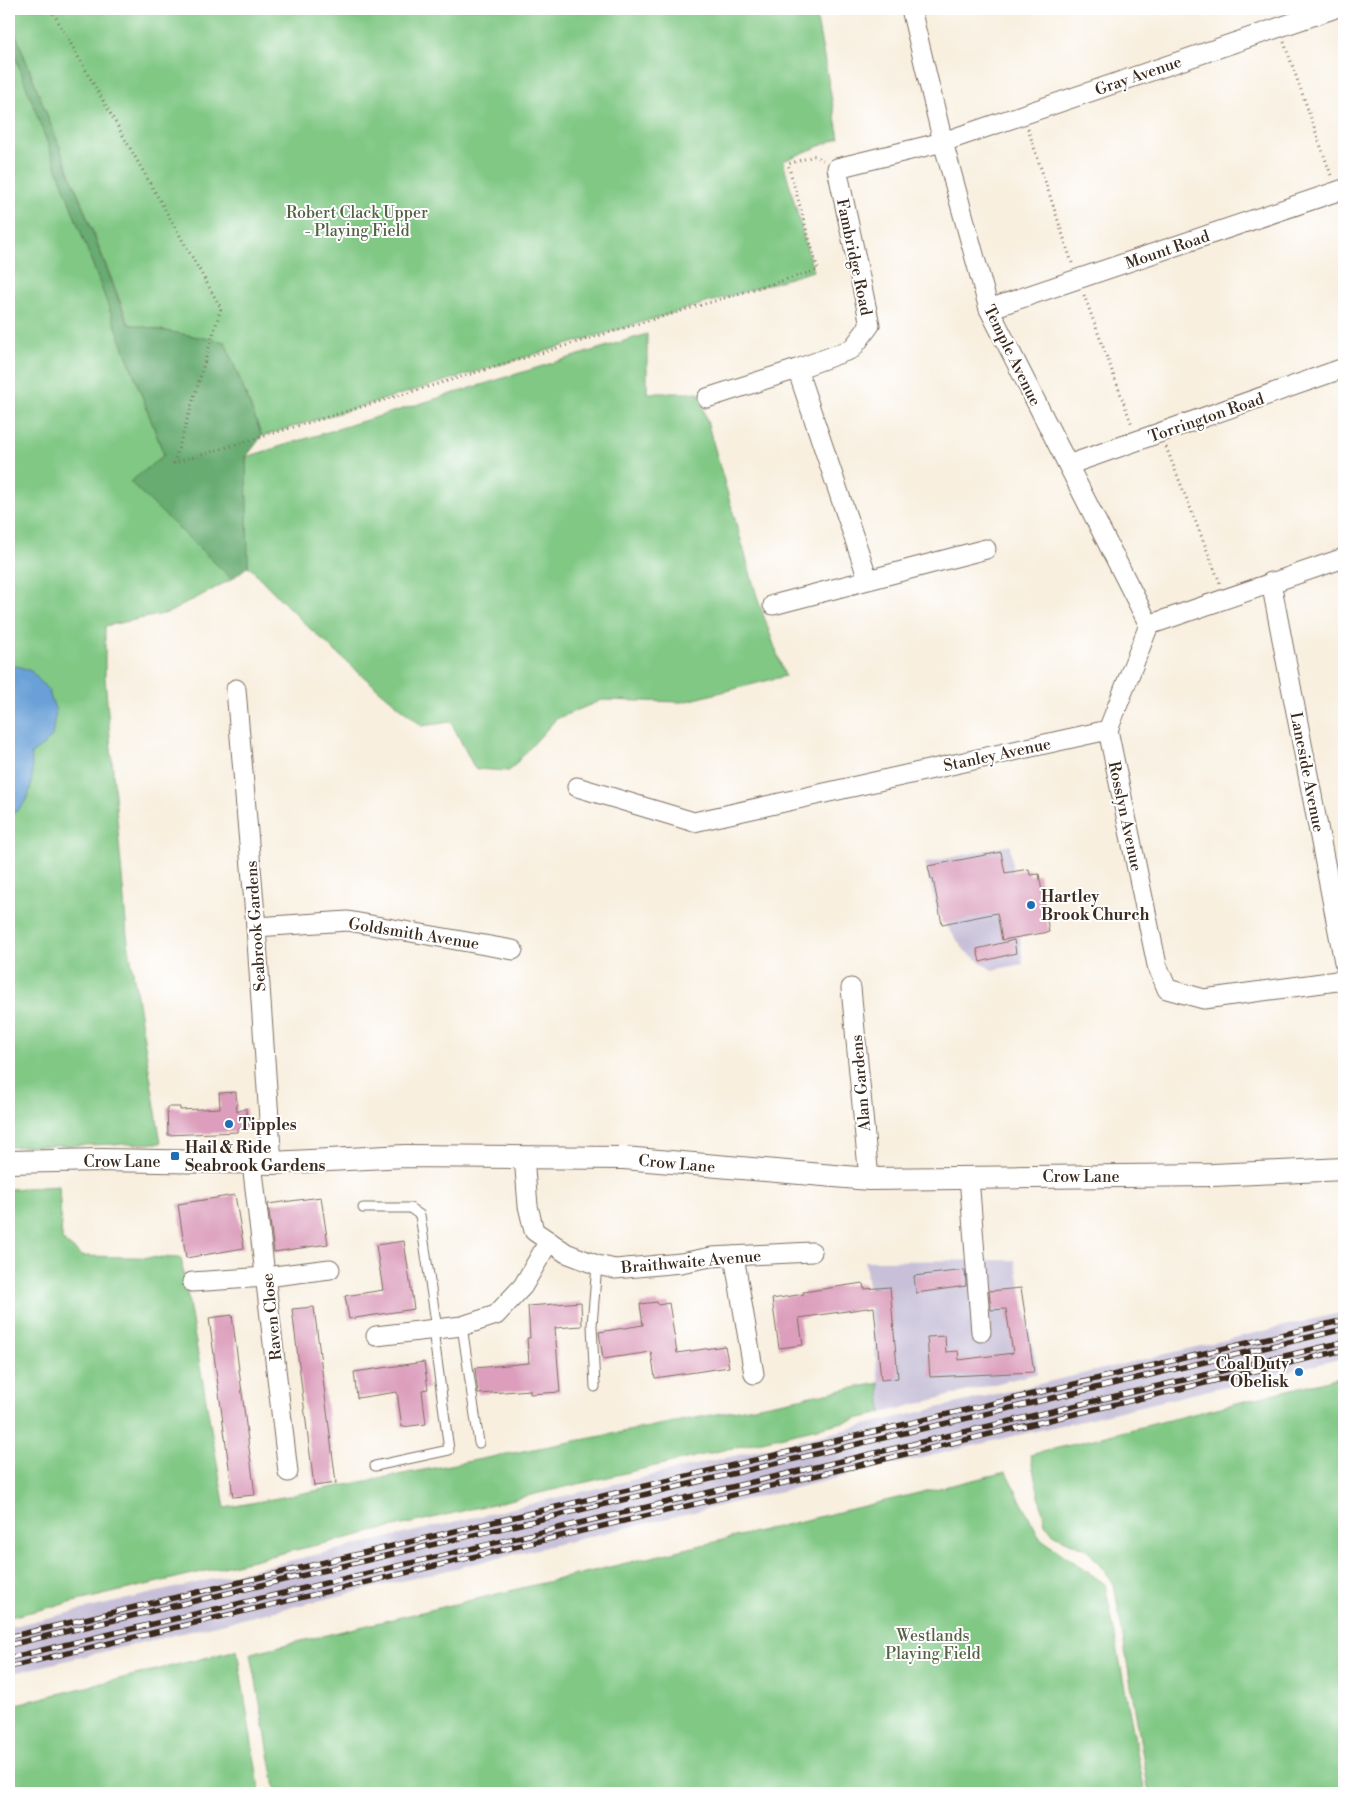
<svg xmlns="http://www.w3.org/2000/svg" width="1353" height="1802" font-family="'Libre Bodoni',serif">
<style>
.industrial{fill:#c7c0d8}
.green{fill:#80c884;stroke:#5e7951}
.forest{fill:#68ac72;stroke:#526b48}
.water{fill:#69a0d7;stroke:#52657a}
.building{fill:#dc9ebc}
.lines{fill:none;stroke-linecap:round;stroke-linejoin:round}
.service-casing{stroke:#7d6f62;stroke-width:11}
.minor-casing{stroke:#7d6f62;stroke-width:21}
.tertiary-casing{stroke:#7d6f62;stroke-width:24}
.path{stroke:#7d6f62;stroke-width:3;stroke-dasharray:1 4;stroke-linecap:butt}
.service{stroke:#fff;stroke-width:9}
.minor{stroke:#fff;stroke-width:19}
.tertiary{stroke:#fff;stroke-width:22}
.rail-casing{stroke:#3b2a1e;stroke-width:5.5}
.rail{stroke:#fff;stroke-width:4;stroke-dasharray:11;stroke-linecap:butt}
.poi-dot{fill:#1f6fb2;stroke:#fff;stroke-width:2}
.labels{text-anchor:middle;stroke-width:4;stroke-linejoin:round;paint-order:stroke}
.street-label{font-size:16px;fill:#3b2a1e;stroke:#fff}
.park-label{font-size:16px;fill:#536142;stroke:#fff}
.poi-label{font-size:16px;font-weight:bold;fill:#3b2a1e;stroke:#fff;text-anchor:start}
</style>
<rect width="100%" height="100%" fill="#fff"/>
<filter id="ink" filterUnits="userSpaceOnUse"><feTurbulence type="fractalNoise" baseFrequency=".02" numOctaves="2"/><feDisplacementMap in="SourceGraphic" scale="10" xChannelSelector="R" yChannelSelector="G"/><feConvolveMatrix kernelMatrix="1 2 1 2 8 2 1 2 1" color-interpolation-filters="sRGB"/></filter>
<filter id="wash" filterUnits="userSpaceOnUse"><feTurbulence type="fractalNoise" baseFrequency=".0096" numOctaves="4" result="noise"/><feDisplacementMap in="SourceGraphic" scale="20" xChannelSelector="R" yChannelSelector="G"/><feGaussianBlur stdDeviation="1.12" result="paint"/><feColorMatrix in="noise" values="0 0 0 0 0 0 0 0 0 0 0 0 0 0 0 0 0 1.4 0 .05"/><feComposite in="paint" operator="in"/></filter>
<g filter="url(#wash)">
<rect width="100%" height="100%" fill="#f8efdf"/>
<g class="industrial">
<polygon points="1010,845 1023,964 992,970 965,951 938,914 925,863"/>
<polygon points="1015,1260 1038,1373 882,1413 865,1261"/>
<polygon points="1344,1312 1344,1358 9,1674 9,1627"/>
</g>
<g class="green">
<polygon points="9,9 815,9 839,138 783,161 813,271 262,436 225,342 129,324 9,17"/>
<polygon points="9,40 164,455 131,482 232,579 168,613 105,626 105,678 127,935 161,1143 9,1147"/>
<polygon points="647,334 647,393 699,393 758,600 785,676 683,702 602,700 556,719 509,771 475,769 451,722 422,726 358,672 305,624 248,566 246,457"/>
<polygon points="59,1186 62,1240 82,1256 181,1258 225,1508 879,1383 882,1413 9,1617 9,1189"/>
<polygon points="1344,1376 1344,1793 1149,1793 1114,1584 1088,1550 1054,1535 1045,1523 1030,1455"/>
<polygon points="1006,1472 1040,1538 1105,1584 1145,1793 276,1793 251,1653"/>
<polygon points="237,1650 260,1793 9,1793 9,1706"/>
</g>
<polygon class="forest" points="9,17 128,324 225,342 262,436 246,457 248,566 232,579 130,482 164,455 9,40"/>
<path class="water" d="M18,666L31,671L48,690L56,711L52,736L45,744L31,754C34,775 33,806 9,815V669Z"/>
<g id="blocks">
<g class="building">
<polygon points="1001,852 1005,873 1029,869 1030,875 1039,874 1049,932 1002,940 997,913 942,924 933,879 931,879 928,866"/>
<polygon points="1014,940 1016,953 980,962 977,949"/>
<polygon points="236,1092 237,1112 246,1108 247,1128 237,1129 237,1132 168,1135 167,1107 180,1107 180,1110 220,1108 219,1093"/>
<polygon points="235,1195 244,1248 186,1258 178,1204"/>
<polygon points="321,1197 328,1244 274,1252 268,1204"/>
<polygon points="404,1241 414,1309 349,1319 345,1296 383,1290 376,1245"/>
<polygon points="965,1270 966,1286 916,1293 914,1276"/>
<polygon points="863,1283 864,1289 890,1287 898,1378 881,1380 874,1307 799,1318 803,1345 779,1348 772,1299 804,1294 803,1292"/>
<polygon points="1021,1288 1034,1372 930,1377 927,1337 945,1336 946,1352 958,1351 959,1360 1013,1353 1006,1309 991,1310 989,1291"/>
<polygon points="581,1302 582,1326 555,1328 560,1392 530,1394 530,1390 478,1394 475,1368 529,1363 527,1338 530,1338 528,1306"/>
<polygon points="657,1302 658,1305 669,1303 677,1353 725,1346 729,1367 655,1378 651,1352 603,1359 599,1332 643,1325 640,1304"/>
<polygon points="314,1307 336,1483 314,1486 292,1309"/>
<polygon points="232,1315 255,1495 233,1497 209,1318"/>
<polygon points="424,1362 428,1389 422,1390 426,1424 402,1427 397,1392 357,1398 354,1372"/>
</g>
</g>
</g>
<g filter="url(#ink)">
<use href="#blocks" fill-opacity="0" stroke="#7d6f62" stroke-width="1"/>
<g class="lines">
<defs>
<g id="service">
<polyline points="363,1208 410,1208 420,1215 437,1329"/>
<polyline points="462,1326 479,1443"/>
<polyline points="595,1387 592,1325 597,1265"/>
<polyline points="375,1466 449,1450 433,1330"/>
</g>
<g id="minor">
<polyline points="911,9 943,142 989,309 1149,625"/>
<polyline points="989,309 1344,189"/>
<polyline points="707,398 797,369"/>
<polyline points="1068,465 1344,368"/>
<polyline points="868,579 797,369 852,349 870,325 837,168 943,142 1333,9"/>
<polyline points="1271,582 1344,962"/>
<polyline points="773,605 986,549"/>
<polyline points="236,689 256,927 272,1163"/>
<polyline points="1108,730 1157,965 1167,989 1204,999 1344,980"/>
<polyline points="577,787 694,822 1108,730 1149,625 1344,558"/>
<polyline points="256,927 348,921 513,950"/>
<polyline points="851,988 869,1179"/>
<polyline points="524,1157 528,1206 534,1231 566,1253 597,1265 615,1269 681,1263 711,1257 812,1252"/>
<polyline points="252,1163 288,1472"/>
<polyline points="969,1177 981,1332"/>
<polyline points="734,1256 754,1374"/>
<polyline points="192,1282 266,1277 330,1269"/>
<polyline points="376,1336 462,1326 496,1315 523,1286 549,1241"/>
</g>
<polyline id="tertiary" points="9,1162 101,1160 272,1163 405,1156 624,1158 869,1179 1213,1175 1344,1169"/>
</defs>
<use href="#service" class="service-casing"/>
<use href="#minor" class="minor-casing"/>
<use href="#tertiary" class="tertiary-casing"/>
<g class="path">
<polyline points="51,9 221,308 174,463 818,270 788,164 814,156 823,160"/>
<polyline points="1284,42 1331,175"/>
<polyline points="1028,129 1072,263"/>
<polyline points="1340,208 1344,221"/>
<polyline points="1084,295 1132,425"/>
<polyline points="1166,447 1220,583"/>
</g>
<use href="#service" class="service"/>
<use href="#minor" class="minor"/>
<use href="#tertiary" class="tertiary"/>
<defs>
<g id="rail">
<polyline points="9,1637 1344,1320"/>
<polyline points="9,1645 1344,1329"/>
<polyline points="9,1658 1344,1342"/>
<polyline points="9,1667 1344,1350"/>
</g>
</defs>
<use href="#rail" class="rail-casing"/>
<use href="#rail" class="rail"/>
</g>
</g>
<g class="poi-dot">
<circle cx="1031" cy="905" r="5"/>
<circle cx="229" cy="1124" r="5"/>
<rect x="170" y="1151" width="10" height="10" rx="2.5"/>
<circle cx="1299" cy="1372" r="5"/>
</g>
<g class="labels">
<g class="street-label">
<text transform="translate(1138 75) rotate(-19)" y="6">Gray Avenue</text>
<text transform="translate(1167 249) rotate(-19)" y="6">Mount Road</text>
<text transform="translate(855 257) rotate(78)" y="6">Fambridge Road</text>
<text transform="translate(1013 355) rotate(64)" y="6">Temple Avenue</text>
<text transform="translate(1206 417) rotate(-19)" y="6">Torrington Road</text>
<text transform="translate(997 754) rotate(-12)" y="6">Stanley Avenue</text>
<text transform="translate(1308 772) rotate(79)" y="6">Laneside Avenue</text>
<text transform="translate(1126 816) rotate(78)" y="6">Rosslyn Avenue</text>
<text transform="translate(255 926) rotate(-94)" y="6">Seabrook Gardens</text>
<text transform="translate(414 933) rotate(9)" y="6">Goldsmith Avenue</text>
<text transform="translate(860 1083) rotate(-95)" y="6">Alan Gardens</text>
<text x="122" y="1167">Crow Lane</text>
<text transform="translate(677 1163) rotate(5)" y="6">Crow Lane</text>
<text x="1081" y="1182">Crow Lane</text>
<text transform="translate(691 1261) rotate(-5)" y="6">Braithwaite Avenue</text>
<text transform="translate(271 1317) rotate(-96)" y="6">Raven Close</text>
</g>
<g class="park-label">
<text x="357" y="218">Robert Clack Upper<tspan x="357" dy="18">- Playing Field</tspan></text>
<text x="933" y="1641">Westlands<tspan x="933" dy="18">Playing Field</tspan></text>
</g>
<g class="poi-label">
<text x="1041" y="902">Hartley<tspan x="1041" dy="18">Brook Church</tspan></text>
<text x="239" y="1130">Tipples</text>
<text x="185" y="1153">Hail &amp; Ride<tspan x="185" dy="18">Seabrook Gardens</tspan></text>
<text x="1289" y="1369" text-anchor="end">Coal Duty<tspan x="1289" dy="18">Obelisk</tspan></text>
</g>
</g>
<rect width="1353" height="1802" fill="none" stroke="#fff" stroke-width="30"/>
</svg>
